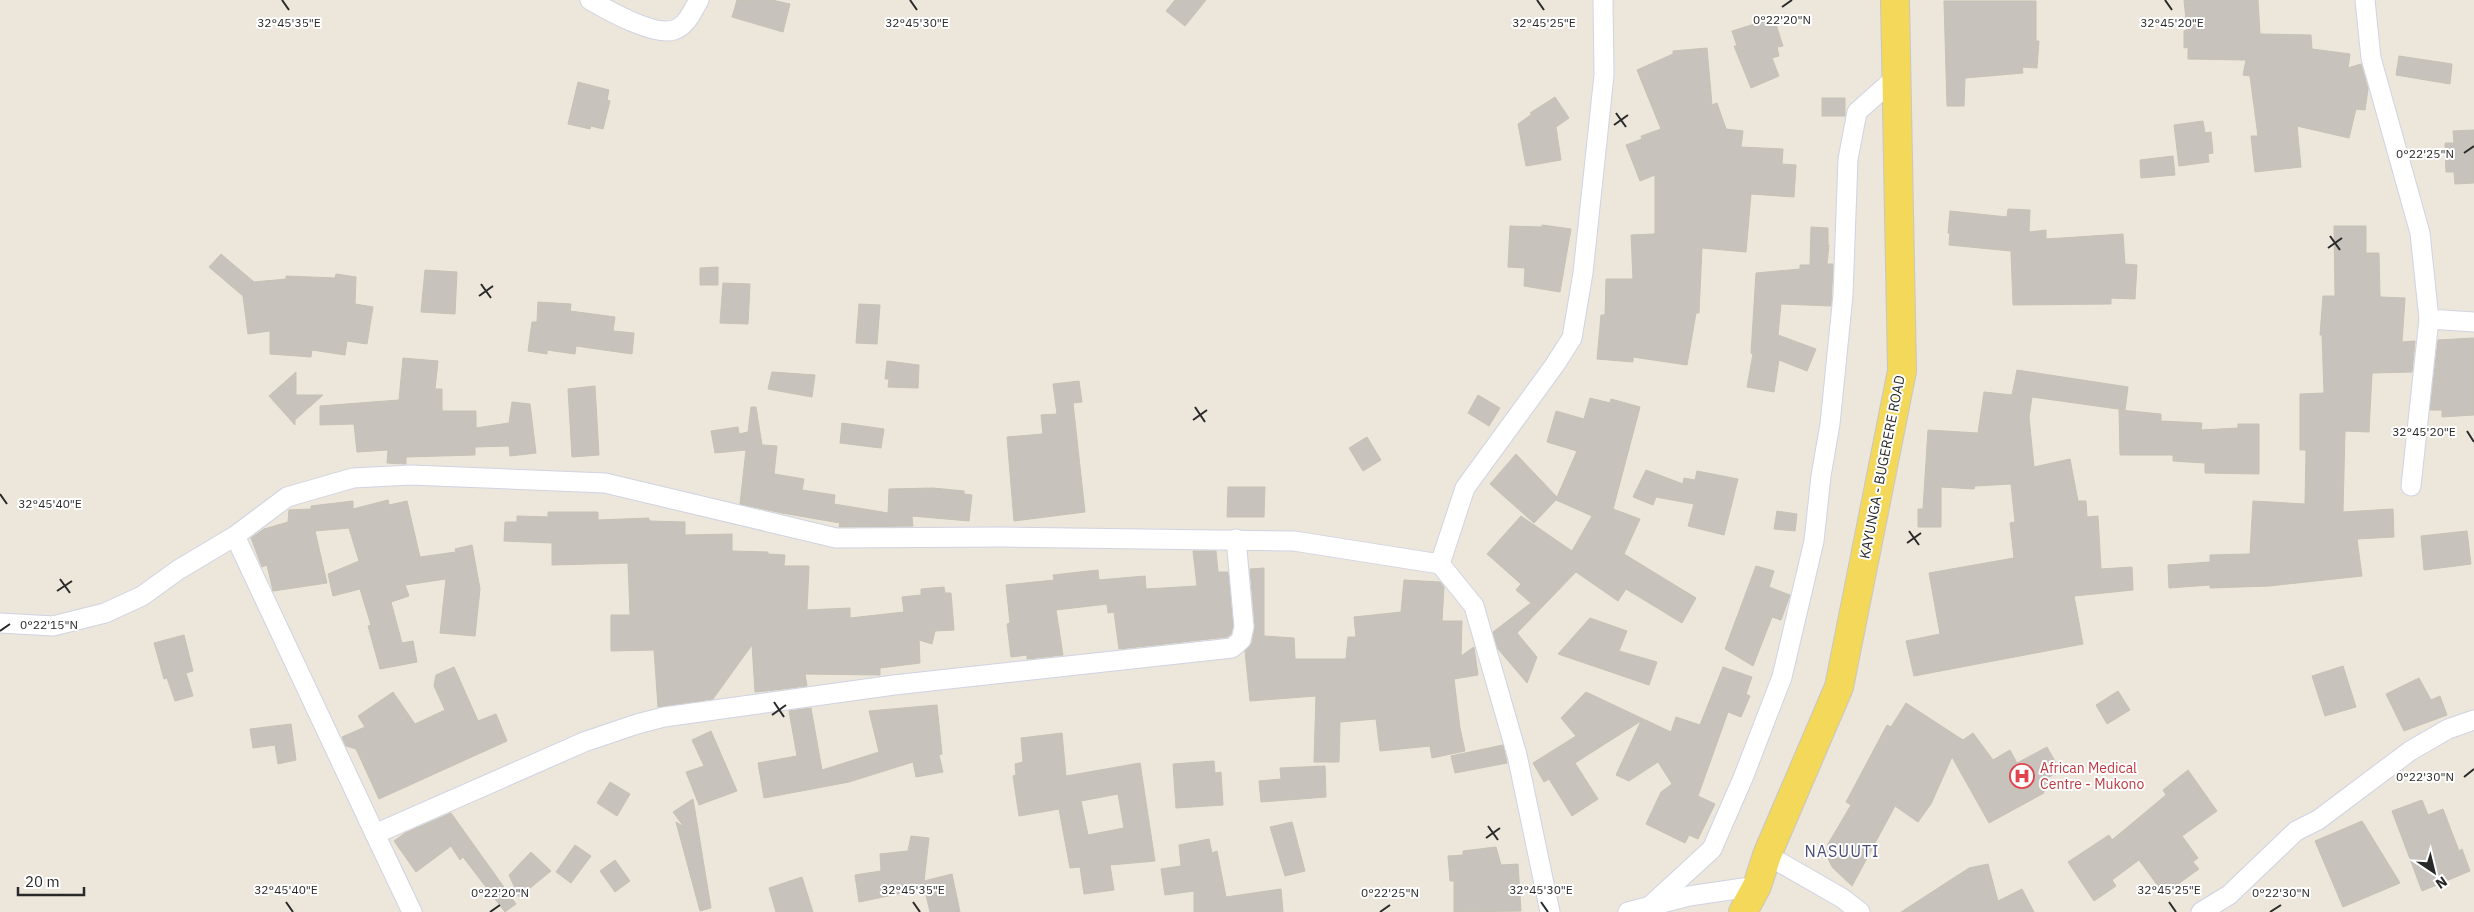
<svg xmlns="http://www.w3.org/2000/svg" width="2474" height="912" font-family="'IBM Plex Sans',sans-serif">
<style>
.building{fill:#c7c2bb;stroke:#c7c2b5;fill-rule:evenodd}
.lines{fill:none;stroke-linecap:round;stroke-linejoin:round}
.minor-casing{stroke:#d0d3e3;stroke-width:21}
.primary-casing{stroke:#c7c7c7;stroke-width:30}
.minor{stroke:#fff;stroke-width:19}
.primary{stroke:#f3d859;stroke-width:28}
.ticks{fill:none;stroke:#292929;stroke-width:2}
.labels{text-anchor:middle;stroke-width:4;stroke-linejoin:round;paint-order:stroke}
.street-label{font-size:14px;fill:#292929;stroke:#fff}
.health-label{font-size:14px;fill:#be3a42;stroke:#fff;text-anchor:start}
.quarter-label{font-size:16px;letter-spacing:1px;fill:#494f7b;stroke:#fff}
.ticks-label{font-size:12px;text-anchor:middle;fill:#292929;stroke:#fff;stroke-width:4;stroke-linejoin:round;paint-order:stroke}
</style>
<rect width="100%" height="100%" fill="#ece6db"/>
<g class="building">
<polygon points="737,0 772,0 790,4 783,32 732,17"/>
<polygon points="1175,0 1206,0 1185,26 1166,11"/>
<polygon points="2184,0 2258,0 2260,34 2311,35 2312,49 2350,54 2348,68 2361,64 2368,89 2365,110 2356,109 2349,138 2297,126 2301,167 2255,172 2251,136 2258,136 2250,76 2243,75 2246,60 2188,59 2188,47 2184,48 2184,31 2187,30"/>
<polygon points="1944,1 2036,1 2036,41 2039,41 2037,68 2022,67 2023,73 1965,78 1964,106 1947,106"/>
<polygon points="1774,18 1783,46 1777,47 1779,56 1772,58 1779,76 1751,88 1734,46 1737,46 1732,31"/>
<polygon points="1707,48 1712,105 1717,103 1726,129 1743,131 1741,147 1783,149 1782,164 1796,165 1794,197 1751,194 1746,252 1702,248 1699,313 1696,313 1687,365 1633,357 1633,362 1597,359 1601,315 1605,315 1606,279 1633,279 1631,235 1655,234 1655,175 1640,181 1626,145 1642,139 1641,136 1661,129 1637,70 1673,54 1673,51"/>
<polygon points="2399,56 2452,64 2450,84 2396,75"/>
<polygon points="578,82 609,90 607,100 610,101 603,129 591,126 590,129 568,124"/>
<polygon points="1555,97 1569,118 1556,127 1561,160 1526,166 1518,124 1532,114 1530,113"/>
<rect x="1822" y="98" width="23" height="18"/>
<polygon points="2203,121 2205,133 2211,132 2213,153 2208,154 2209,162 2179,166 2174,125"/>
<polygon points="2474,130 2474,183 2455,184 2454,172 2446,172 2445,143 2454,143 2453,131"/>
<polygon points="2173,156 2175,175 2141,178 2140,160"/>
<polygon points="2008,209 2030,210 2029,232 2046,230 2046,239 2123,234 2125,264 2137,265 2135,299 2111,298 2111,304 2013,305 2011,251 1949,245 1950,233 1948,233 1950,211 2007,217"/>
<polygon points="1542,225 1571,229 1560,292 1524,286 1525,268 1508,267 1510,226 1542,227"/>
<polygon points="2334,226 2366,226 2366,253 2379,253 2380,297 2405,298 2402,342 2415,341 2412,372 2372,373 2369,432 2345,431 2343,512 2393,509 2394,537 2357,539 2362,576 2269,586 2210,588 2210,585 2169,588 2168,565 2210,562 2210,555 2250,554 2253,501 2305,504 2306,450 2300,450 2300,394 2324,393 2322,335 2320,335 2323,296 2335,296"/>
<polygon points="1811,227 1828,228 1828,245 1829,245 1827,264 1833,264 1831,306 1781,304 1778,335 1816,349 1807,371 1779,360 1774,392 1747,387 1753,354 1751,353 1756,273 1800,269 1800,265 1810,265"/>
<polygon points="221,254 254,282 286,279 286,276 335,278 336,274 356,277 355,304 373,307 367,344 347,341 345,355 312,350 311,357 270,354 270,331 248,334 243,296 209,267"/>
<polygon points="718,267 718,285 700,285 700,268"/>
<polygon points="425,270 457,272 455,314 421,312"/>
<polygon points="723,283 750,284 748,324 720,323"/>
<polygon points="538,302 571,304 570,311 615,317 613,331 634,333 632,354 576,346 575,354 547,350 547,354 528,351 532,322 537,322"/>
<polygon points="859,304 880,305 877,344 856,343"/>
<polygon points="2474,338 2474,415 2442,417 2442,410 2430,410 2438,340"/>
<polygon points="403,358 438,361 435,389 442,389 442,411 476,411 476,428 509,423 512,402 530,404 536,453 510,456 509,446 475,447 475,455 406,457 406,464 387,463 388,450 357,452 354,424 320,425 320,406 399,400"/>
<polygon points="887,361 919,365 918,388 888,387 889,379 885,379"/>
<polygon points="2017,370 2128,387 2125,410 2032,397 2029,417 2034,467 2070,459 2078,501 2086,501 2087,517 2098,516 2101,569 2132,567 2133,590 2074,596 2083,644 1914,676 1906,641 1940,634 1929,573 2014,558 2010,523 2015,522 2011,484 1975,486 1974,489 1941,487 1941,527 1918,527 1918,509 1923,509 1928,430 1978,433 1984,392 2012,395"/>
<polygon points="296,372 296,395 323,395 295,420 295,425 269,396"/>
<polygon points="772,372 815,375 812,397 768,389"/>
<polygon points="1079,381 1082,402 1073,403 1085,512 1014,521 1007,437 1043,434 1041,415 1057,414 1053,384"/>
<polygon points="595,386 599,455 572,457 568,389"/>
<polygon points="1478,395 1500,408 1489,426 1468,413"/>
<polygon points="1590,398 1610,403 1611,399 1640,407 1613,509 1640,519 1624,554 1696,598 1682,623 1626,589 1618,601 1576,572 1517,633 1537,657 1527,683 1498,649 1493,632 1531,603 1516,590 1521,584 1487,554 1521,516 1572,551 1592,516 1556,500 1534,523 1490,484 1516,454 1557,497 1577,451 1547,442 1556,411 1584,419"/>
<polygon points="751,407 756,407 762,445 777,446 774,474 804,479 802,490 835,495 834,504 888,513 889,489 933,488 964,491 964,494 972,495 969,521 912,516 913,526 839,527 840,523 782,513 740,504 746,450 715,453 711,431 738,427 739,434 748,432"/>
<polygon points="2119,410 2161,414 2161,421 2202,423 2201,430 2238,428 2238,424 2259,424 2259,474 2205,473 2205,463 2173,461 2173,455 2120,455"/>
<polygon points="842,423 884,429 881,448 840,443"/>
<polygon points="1367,437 1381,460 1363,471 1349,448"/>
<polygon points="1646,470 1683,484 1684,478 1695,480 1697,471 1738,479 1724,535 1688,526 1694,504 1656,497 1653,505 1633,497"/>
<polygon points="1228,487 1265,487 1264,517 1227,517"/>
<polygon points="388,500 389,505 407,501 420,557 456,552 455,549 472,545 480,589 475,636 440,633 446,579 405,585 409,596 391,602 402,643 413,641 417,662 380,669 368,626 371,625 360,589 333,596 328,574 359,561 349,528 315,531 327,583 273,591 267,565 262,567 251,538 264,529 288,522 289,510 311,509 311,506 353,501 353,509"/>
<polygon points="1777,511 1797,514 1795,531 1774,529"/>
<polygon points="548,512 598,512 598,520 649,518 649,521 685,522 685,535 732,534 732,551 768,552 768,554 785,555 784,566 809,566 807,610 850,608 850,618 904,612 902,597 921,595 921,589 944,587 945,593 951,593 954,630 935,631 932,644 919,640 920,663 880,668 880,675 805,674 807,686 766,691 755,692 752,645 713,699 658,707 654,650 611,651 611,615 630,615 628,563 552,565 552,543 504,541 505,522 517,522 517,516 548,517"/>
<polygon points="2467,531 2471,564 2424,570 2421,536"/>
<polygon points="1193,551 1216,551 1218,572 1228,572 1233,626 1231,634 1227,637 1119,649 1114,612 1108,613 1107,604 1056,610 1063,655 1027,659 1027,655 1011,657 1007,624 1010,623 1006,585 1054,580 1053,575 1098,570 1099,580 1145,576 1146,589 1197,586"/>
<polygon points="1756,566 1774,571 1769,587 1790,595 1781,620 1772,617 1753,666 1725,649"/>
<polygon points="1264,568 1264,636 1294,638 1295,659 1346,659 1348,637 1356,637 1354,617 1401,612 1404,580 1440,582 1444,587 1442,621 1462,621 1461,656 1474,647 1478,675 1454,679 1460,728 1465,751 1432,758 1430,746 1380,751 1376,719 1340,722 1339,762 1314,762 1316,696 1250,701 1245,651 1252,643 1255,626 1250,569"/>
<polygon points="1590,618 1627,631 1619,651 1657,662 1649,685 1558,654"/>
<polygon points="184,635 193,671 186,673 193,696 175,701 167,678 164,679 154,643"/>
<polygon points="2343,666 2356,707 2325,716 2312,676"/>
<polygon points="454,667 478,721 496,714 507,741 379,799 356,749 346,746 342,737 365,727 358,716 393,692 415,724 445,710 434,686 436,675"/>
<polygon points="1723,667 1752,677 1746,694 1750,696 1741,717 1728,712 1698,796 1715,804 1698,839 1689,835 1685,843 1646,824 1661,792 1672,784 1658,762 1629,781 1616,775 1641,721 1575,763 1598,799 1572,816 1549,779 1544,782 1533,763 1576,736 1561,718 1586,692 1671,732 1676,717 1700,725"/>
<polygon points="2419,678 2431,700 2440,696 2447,715 2404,731 2386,694"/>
<polygon points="2118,691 2130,710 2107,724 2096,705"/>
<polygon points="1906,703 1963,740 1973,733 1993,760 2010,750 2017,763 2047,747 2060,770 2048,778 2053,786 2043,792 2044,793 1989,823 1952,757 1931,804 1918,822 1895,806 1852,886 1832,867 1826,854 1828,844 1851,805 1846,802 1887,725 1891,727"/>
<polygon points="937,705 942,754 939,755 943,772 916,777 913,762 849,782 764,798 758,763 797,756 789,711 811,708 822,770 879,752 869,711"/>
<polygon points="291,724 296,760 278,764 275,745 253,748 250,729"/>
<polygon points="711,731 737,791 699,805 686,772 704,766 692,740"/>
<path d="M1062,733L1066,776L1140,763L1155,861L1110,865L1114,890L1084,894L1080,867L1070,868L1059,809L1019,816L1013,776L1016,775L1015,764L1023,762L1021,738ZM1118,794L1124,828L1088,835L1081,801Z"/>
<polygon points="1503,745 1507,763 1455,773 1451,756"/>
<polygon points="1214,761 1215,773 1221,772 1223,805 1176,808 1173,764"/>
<polygon points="1325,766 1326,797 1261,802 1259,781 1281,779 1280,768"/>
<polygon points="2188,770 2217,811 2182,836 2198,858 2193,862 2199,869 2164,894 2139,860 2112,880 2116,886 2094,901 2068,862 2109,835 2112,840 2166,795 2163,790"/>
<polygon points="610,782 630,794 617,816 597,803"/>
<polygon points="693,799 711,908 700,911 676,822 684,827 673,812"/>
<polygon points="2422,800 2428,815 2443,809 2459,851 2462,849 2470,871 2422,891 2392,811"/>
<polygon points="451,813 516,904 505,912 463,857 460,860 451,846 416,872 394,841 405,833"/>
<polygon points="2362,821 2400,883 2343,907 2315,841"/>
<polygon points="1292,822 1305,871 1285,876 1270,827"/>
<polygon points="911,836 929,838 924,881 952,874 960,912 930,912 923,882 922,889 859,902 855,875 881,871 880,854 908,851"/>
<polygon points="1209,839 1212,853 1217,851 1226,897 1281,889 1283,912 1194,912 1194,891 1165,895 1161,869 1181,866 1179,845"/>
<polygon points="575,845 591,856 571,883 556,872"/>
<polygon points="1496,847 1501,865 1518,864 1521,911 1454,912 1454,881 1450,881 1448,856 1463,855 1463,851"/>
<polygon points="531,852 551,871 519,897 509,875"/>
<polygon points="615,860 630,881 615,892 600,871"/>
<polygon points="1988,864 1998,901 2022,889 2034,912 1901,912 1969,868"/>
<polygon points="802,877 813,912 776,912 769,888"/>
</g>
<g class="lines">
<defs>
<g id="minor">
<path d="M590,0C609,11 653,36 674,30C687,26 693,10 699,0"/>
<polyline points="2365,0 2371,58 2420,233 2429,319 2474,322"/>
<polyline points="2411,486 2429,319"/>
<polyline points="235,536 375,834 584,742 637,724 664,717 894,685 1232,648 1241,640 1244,627 1236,539"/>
<polyline points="1440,564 1465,488 1554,366 1572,338 1583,273 1604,75 1603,0"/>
<polyline points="0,623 53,626 105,613 142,596 178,570 235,536 287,497 353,478 411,475 605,483 836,538 1002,537 1294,541 1440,564 1474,606 1517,755 1550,912"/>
<polyline points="375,834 412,912"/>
<polyline points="1767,855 1842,898 1860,912"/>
<polyline points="1650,906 1712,849 1743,778 1782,677 1814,541 1821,476 1830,424 1843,295 1848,159 1857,112 1895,78"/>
<polyline points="1628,912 1689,896 1757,886"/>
<polyline points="2201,912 2229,895 2296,831 2318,820 2410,751 2448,729 2474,720"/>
</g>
<polyline id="primary" points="1743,912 1757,886 1767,855 1839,687 1902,371 1895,0"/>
</defs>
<use href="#minor" class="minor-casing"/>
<use href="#primary" class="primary-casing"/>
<use href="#minor" class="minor"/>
<use href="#primary" class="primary"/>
</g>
<path class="ticks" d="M282,0L289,10M910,0L917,10M1537,0L1544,10M2165,0L2172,10M1782,7L1792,0M1616,113L1626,127M1614,125L1628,115M2464,153L2474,146M2330,236L2340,250M2328,248L2342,238M481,284L491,298M479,296L493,286M1195,407L1205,422M1193,420L1207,410M2467,431L2474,442M0,494L7,504M1909,531L1919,545M1907,543L1921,533M60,579L70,593M57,591L72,581M0,631L10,624M774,702L784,717M772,715L786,705M2464,777L2474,769M1488,826L1498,840M1486,838L1500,828M286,902L293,912M913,902L920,912M1541,902L1548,912M2169,902L2176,912M490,912L500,905M1380,912L1390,905M2270,912L2281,905"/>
<defs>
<symbol id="hospital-ring" viewBox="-11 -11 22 22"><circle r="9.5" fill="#fff" stroke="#e0444e" stroke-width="1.5"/><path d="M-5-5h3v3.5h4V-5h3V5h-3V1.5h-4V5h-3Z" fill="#e0444e"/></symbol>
</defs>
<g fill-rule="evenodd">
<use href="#hospital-ring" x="2008" y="762" width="28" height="28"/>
</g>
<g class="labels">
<g class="street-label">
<text transform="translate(1882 467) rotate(-79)" y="5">KAYUNGA - BUGERERE ROAD</text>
</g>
<g class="health-label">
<text x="2040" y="773">African Medical<tspan x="2040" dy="16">Centre - Mukono</tspan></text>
</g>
<g class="quarter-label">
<text x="1842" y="857">NASUUTI</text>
</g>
</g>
<g class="ticks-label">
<text x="1782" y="24">0°22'20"N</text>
<text x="289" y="27">32°45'35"E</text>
<text x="917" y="27">32°45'30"E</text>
<text x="1544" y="27">32°45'25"E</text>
<text x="2172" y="27">32°45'20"E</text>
<text x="2425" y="158">0°22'25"N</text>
<text x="2424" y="436">32°45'20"E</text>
<text x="50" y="508">32°45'40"E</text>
<text x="49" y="629">0°22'15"N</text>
<text x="2425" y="781">0°22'30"N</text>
<text x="286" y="894">32°45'40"E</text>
<text x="913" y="894">32°45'35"E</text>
<text x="1541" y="894">32°45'30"E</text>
<text x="2169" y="894">32°45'25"E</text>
<text x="500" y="897">0°22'20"N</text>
<text x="1390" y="897">0°22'25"N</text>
<text x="2281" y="897">0°22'30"N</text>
</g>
<g transform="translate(2434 872) rotate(145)" stroke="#ffffff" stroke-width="4" paint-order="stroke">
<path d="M0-4L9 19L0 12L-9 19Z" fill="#292929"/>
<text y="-8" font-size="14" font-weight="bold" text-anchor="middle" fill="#292929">N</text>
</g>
<path d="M18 887v8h66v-8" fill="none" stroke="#292929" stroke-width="2.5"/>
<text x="25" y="887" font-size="15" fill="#292929" stroke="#ffffff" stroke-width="4" paint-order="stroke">20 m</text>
</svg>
